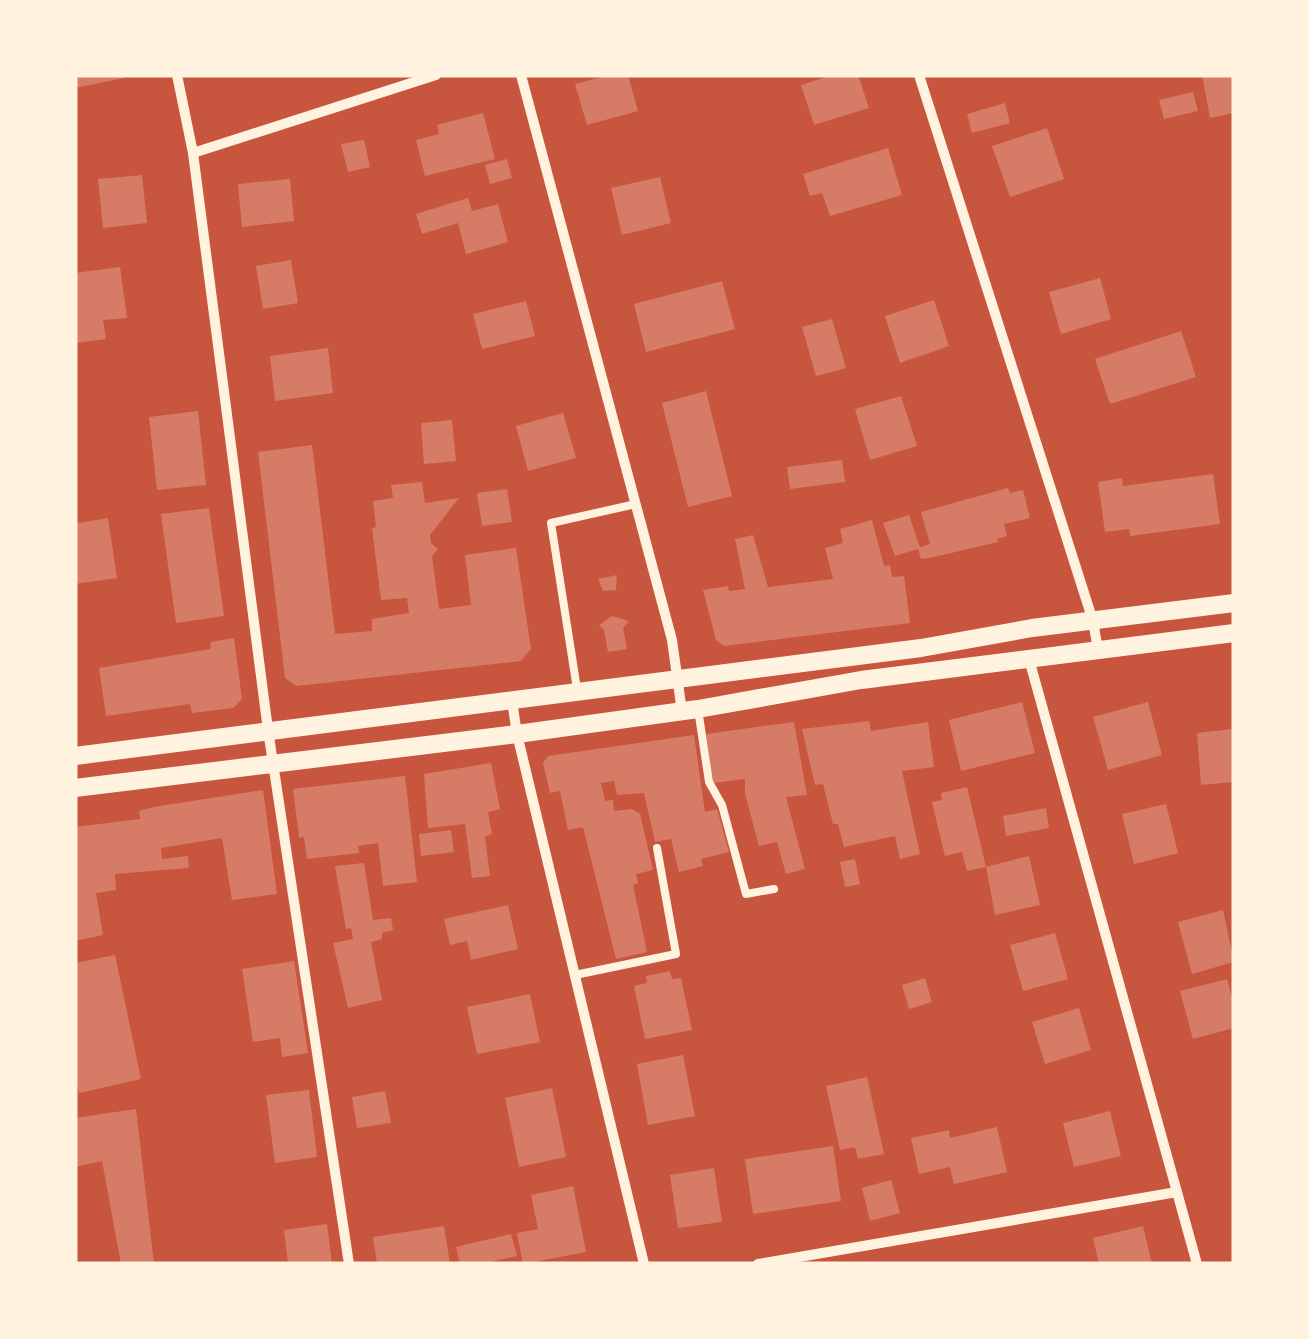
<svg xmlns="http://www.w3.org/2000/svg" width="1309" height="1339" font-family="Quicksand,sans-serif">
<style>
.building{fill:#d67c66}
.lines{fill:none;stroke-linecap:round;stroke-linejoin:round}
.service{stroke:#fff3e0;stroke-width:8}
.minor{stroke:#fff3e0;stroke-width:10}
.tertiary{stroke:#fff3e0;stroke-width:18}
</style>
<rect width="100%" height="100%" fill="#c8553d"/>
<g class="building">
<polygon points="75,75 123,75 124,78 75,88"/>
<polygon points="609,75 628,75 638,111 587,125 575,84"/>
<polygon points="833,75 858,75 869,108 814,125 801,85"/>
<polygon points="1202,75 1234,75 1234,113 1210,118"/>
<polygon points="1193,92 1198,111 1164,119 1159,100"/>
<polygon points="1005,103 1010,123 972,133 967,114"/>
<polygon points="483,113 495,159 425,176 416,140 439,134 437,125"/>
<polygon points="1047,128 1064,179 1010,197 992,146"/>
<polygon points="364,140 370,167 348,172 341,144"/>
<polygon points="888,148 902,195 830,216 822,193 810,196 803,174"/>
<polygon points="507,159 512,178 490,184 485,165"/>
<polygon points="142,175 147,223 103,228 98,179"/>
<polygon points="660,177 671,223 622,235 611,188"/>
<polygon points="290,179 294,221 242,227 238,184"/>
<polygon points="468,198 472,211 498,204 508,242 466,254 458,223 422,234 416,214"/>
<polygon points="291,260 298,303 263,309 256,266"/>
<polygon points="120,267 127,318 103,320 106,339 76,343 75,273"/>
<polygon points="1100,278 1111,319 1061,334 1049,292"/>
<polygon points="722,281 735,329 646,352 634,304"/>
<polygon points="934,300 949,346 900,363 885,316"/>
<polygon points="526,301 535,336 482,349 473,314"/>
<polygon points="832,319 846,368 816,376 802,327"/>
<polygon points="1181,331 1196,377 1110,404 1095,359"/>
<polygon points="328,348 333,393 275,401 270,356"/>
<polygon points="706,391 732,496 688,507 662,403"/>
<polygon points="901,396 917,446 870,460 855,409"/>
<polygon points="198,411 206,485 157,490 149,417"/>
<polygon points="563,413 576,458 528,471 516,426"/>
<polygon points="452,420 456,461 424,464 421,423"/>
<polygon points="312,445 335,634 372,631 372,619 409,613 407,598 381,600 372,528 376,527 373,501 393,498 391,485 422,482 425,503 459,498 430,535 431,543 438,549 432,556 439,609 471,605 465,555 516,548 531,649 521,661 296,686 285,678 258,452"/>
<polygon points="842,460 845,482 790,489 787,467"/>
<polygon points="1213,474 1220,524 1130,536 1129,529 1105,532 1098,482 1122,478 1123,486"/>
<polygon points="1008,488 1010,493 1023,490 1030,518 1004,524 1007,536 997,539 998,542 934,557 921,559 918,549 895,556 883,523 909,515 920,547 930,544 921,512"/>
<polygon points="507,489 512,522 482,526 477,493"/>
<polygon points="209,508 224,616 176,623 161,514"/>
<polygon points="75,515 78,523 108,518 117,578 75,584"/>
<polygon points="872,520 884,566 890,565 892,577 904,576 910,623 724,646 716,640 703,590 728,586 729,591 745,589 735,539 753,535 768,587 833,579 825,548 843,543 840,529"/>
<polygon points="617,575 616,590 603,591 598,579"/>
<polygon points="612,616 629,621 623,628 627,649 608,652 604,630 599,625"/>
<polygon points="234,638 242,699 233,708 192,713 190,704 106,716 99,668 210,649 211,642"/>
<polygon points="1022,702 1035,753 961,771 949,720"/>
<polygon points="1148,702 1162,755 1108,770 1093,717"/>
<polygon points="869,721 871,731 928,722 934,767 902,771 920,854 900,859 895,836 844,847 838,824 833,824 823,784 815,785 802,729"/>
<polygon points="794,722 807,795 786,797 805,869 786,874 777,842 759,846 745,794 745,779 713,783 706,734"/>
<polygon points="1233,729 1234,782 1201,785 1197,733"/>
<polygon points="694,735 705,812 717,809 729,852 701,859 703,866 679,872 671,839 655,842 644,793 617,795 614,781 601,783 605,801 613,800 614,811 632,809 640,814 653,870 636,874 638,883 633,885 647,952 616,959 583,827 568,830 560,791 550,793 543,763 548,756"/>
<polygon points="491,763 500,809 488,812 492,834 485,837 490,876 472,878 465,824 428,828 424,774"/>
<polygon points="405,776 417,882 383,886 378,843 358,846 359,853 307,859 304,837 299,838 293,789"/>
<polygon points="967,787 986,867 967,871 962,852 945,856 932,802 942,800 941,793"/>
<polygon points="263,790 277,894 232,900 222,838 161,848 162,859 188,856 189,868 115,874 116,890 96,893 103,935 75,941 75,827 140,819 139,811 154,807"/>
<polygon points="1166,804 1178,853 1134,864 1122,814"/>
<polygon points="1046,808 1049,828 1006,836 1003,816"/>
<polygon points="451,830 454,852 421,856 419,834"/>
<polygon points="1029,856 1040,905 995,915 986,867"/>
<polygon points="855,859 860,884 845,887 840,862"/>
<polygon points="364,863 373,920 391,918 393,930 382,933 382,939 371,942 382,1000 348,1008 333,943 353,939 351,928 346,929 335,866"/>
<polygon points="508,905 518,949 471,960 467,941 450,945 444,919"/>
<polygon points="1223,910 1234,962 1192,974 1178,922"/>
<polygon points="1055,933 1068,979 1023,991 1010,945"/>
<polygon points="115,955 141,1079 79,1093 75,1075 75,963"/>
<polygon points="294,961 308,1053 282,1057 280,1038 253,1042 242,969"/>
<polygon points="670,971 672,979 681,978 692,1030 645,1039 634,986 647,983 646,976"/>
<polygon points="925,978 932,1002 909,1009 902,985"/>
<polygon points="1227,979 1234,1004 1234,1028 1193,1039 1180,991"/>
<polygon points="530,994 540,1042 477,1054 467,1007"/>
<polygon points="1079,1008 1091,1050 1045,1064 1032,1022"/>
<polygon points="683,1055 695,1116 648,1125 637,1064"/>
<polygon points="867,1077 884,1154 858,1159 855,1147 840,1150 826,1086"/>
<polygon points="552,1088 566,1157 519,1167 505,1098"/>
<polygon points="309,1090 317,1157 275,1163 266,1095"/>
<polygon points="385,1091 391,1123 357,1128 352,1097"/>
<polygon points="136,1109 154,1264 121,1264 102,1161 75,1167 75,1118"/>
<polygon points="1110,1111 1121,1156 1074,1167 1063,1123"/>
<polygon points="997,1127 1007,1172 954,1184 950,1167 919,1174 911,1138 949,1130 950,1138"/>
<polygon points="833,1146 841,1201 753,1214 745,1159"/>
<polygon points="714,1168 722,1222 678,1228 670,1175"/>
<polygon points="891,1180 900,1213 870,1221 862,1188"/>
<polygon points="573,1186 586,1252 523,1264 517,1233 538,1229 531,1195"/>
<polygon points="327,1224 332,1264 288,1264 284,1230"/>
<polygon points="444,1226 450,1264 377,1264 373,1237"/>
<polygon points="1143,1226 1152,1264 1099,1264 1093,1238"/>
<polygon points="511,1234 517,1256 480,1264 460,1264 456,1247"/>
</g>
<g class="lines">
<g class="service">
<polyline points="577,689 551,523 636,504"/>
<polyline points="698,709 709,782 722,805 746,894 774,889"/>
<polyline points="575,975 676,954 657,848"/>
</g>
<g class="minor">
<polyline points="177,75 193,153 268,730 349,1264"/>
<polyline points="521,75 672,640 682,712"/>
<polyline points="919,75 1093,621 1098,650"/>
<polyline points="193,153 436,75"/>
<polyline points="1029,659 1197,1264"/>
<polyline points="512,701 517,734 644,1264"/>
<polyline points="758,1264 1177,1192"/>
</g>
<g class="tertiary">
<polyline points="75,756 921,648 1032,628 1234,603"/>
<polyline points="75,788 517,734 698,709 861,680 1234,633"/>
</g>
</g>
<rect width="1309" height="1339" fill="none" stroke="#fff3e0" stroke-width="155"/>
</svg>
